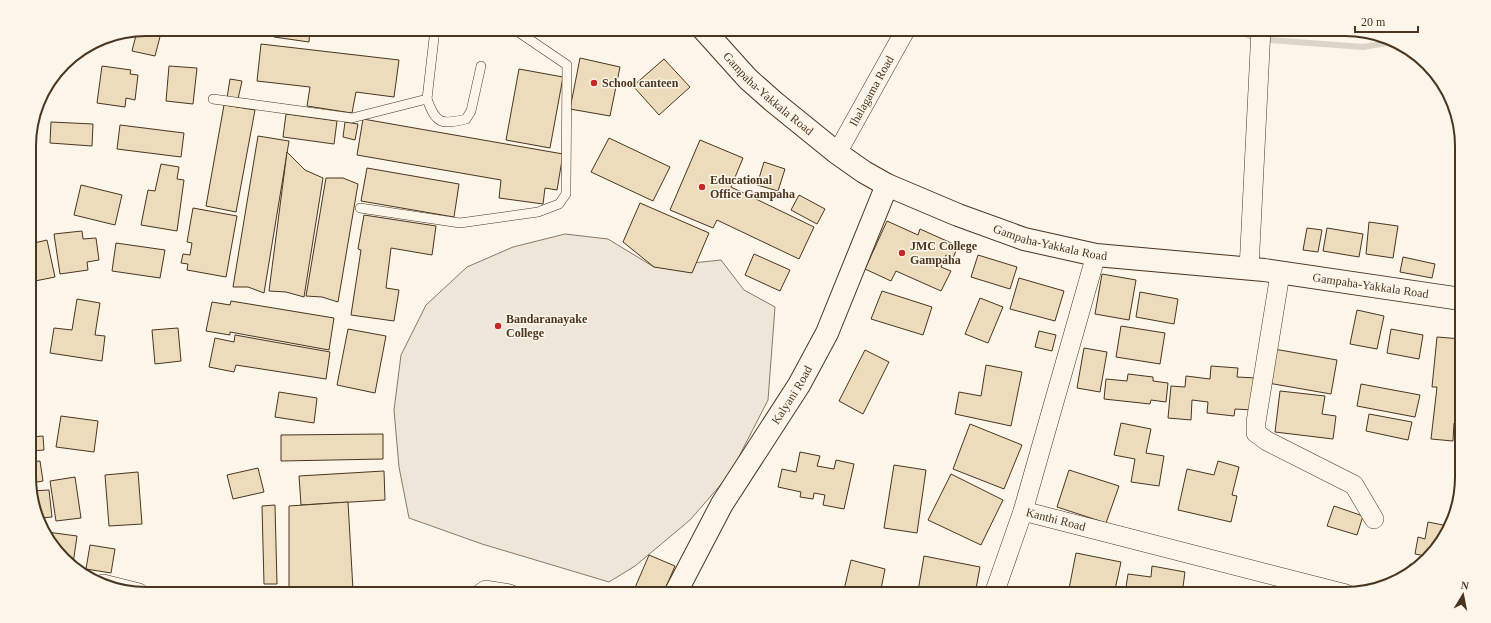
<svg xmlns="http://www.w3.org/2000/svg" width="1491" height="623" font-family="'Times New Roman',serif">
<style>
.green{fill:#ede6d9;stroke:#887966}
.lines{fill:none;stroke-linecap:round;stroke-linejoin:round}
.stream{stroke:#dcd4c6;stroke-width:6}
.building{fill:#ecdcbc;stroke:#4a3520}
.service-casing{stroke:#4a3520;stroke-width:10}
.minor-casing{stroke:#4a3520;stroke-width:20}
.tertiary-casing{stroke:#4a3520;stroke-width:24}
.trunk-casing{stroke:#4a3520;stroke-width:24}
.service{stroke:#fbf6e9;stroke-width:9}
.minor{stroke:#fbf6e9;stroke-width:19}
.tertiary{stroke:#fbf6e9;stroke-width:22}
.trunk{stroke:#fbf6e9;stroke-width:22}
.poi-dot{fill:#c62828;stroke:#fbf6e9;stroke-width:1.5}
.labels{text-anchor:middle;stroke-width:3;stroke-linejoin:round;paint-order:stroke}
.poi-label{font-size:12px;font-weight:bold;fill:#4a3520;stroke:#fbf6e9;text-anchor:start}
.street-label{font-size:12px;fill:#4a3520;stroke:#fbf6e9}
.rim{fill:none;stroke:#4a3520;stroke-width:2}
</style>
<rect width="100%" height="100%" fill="#fbf6e9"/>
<polygon class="green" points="565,234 608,239 654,267 721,260 744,290 775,307 768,400 730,474 690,520 635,566 609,582 482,544 409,518 399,467 394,410 401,355 426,305 467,267 513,247"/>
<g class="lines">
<polyline class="stream" points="1233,29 1257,39 1363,47 1393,42"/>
</g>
<g class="building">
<polygon points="146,29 162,29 155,56 132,51 137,31"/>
<polygon points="275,29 310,29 309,42 274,37"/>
<polygon points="261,44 399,60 394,97 356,92 352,113 307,106 310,87 257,81"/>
<polygon points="580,58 620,67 610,116 570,109"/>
<polygon points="664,59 690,87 659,115 633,86"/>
<polygon points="102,66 131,70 130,74 138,75 135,100 126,98 125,107 97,103"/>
<polygon points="169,66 197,68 193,104 166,101"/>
<polygon points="519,69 563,77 550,148 506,140"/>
<polygon points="230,79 242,81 238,99 227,98"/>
<polygon points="224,105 255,110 236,212 206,206"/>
<polygon points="286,114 337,121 334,144 283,137"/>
<polygon points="363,119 563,154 557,190 545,188 543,204 499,198 501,180 357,155"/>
<polygon points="51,122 93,124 92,146 50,143"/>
<polygon points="345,122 358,124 355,140 343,137"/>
<polygon points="120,125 184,133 181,157 117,149"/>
<polygon points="258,136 289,141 264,293 248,287 233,287"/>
<polygon points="609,138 670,167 653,201 591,172"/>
<polygon points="700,140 743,158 731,187 814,227 799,259 717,220 713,228 670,210"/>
<polygon points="287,152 305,170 323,178 304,297 286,292 269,291"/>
<polygon points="764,162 785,169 778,191 757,185"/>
<polygon points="161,164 179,167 177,179 184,180 177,231 141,225 148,190 155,191"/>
<polygon points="367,168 459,184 454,217 361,201"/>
<polygon points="326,178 343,178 358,184 338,302 322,297 306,296"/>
<polygon points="81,185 122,195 115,225 74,215"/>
<polygon points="799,195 825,209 817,224 791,210"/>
<polygon points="640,203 709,233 692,273 654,267 623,242"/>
<polygon points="193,208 237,216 226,277 187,270 188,264 181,263 183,254 190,255 192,243 187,242"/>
<polygon points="364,215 436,226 432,255 391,248 386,288 399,290 394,321 351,315 361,250 358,249"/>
<polygon points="887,221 918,235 920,229 958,246 953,258 946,255 941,267 951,271 941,291 896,271 891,281 865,269"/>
<polygon points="1369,222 1398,226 1393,258 1366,254"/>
<polygon points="1307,228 1322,230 1318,252 1303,250"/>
<polygon points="1327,228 1363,234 1359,257 1323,251"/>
<polygon points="82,231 83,239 96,238 99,260 87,262 88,270 60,274 54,234"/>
<polygon points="47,240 55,277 30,282 30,244"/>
<polygon points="116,243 165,250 160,278 112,271"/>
<polygon points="754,254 790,270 780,291 745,275"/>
<polygon points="978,255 1017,267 1010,289 971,277"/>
<polygon points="1403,257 1435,264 1432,278 1400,272"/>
<polygon points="1102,274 1136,280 1129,320 1095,314"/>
<polygon points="1019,278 1064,291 1055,321 1010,309"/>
<polygon points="882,291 932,307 923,335 871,319"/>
<polygon points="1140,292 1178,299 1174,324 1136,317"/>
<polygon points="980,298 1003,307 988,343 965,334"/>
<polygon points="77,299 100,303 95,335 105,336 102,361 50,353 54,328 72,330"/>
<polygon points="231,301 334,318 329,350 230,332 230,335 206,331 212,302 230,305"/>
<polygon points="1357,310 1384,316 1377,349 1350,344"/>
<polygon points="1121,326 1165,333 1160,364 1116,357"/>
<polygon points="178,328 181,361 155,364 152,330"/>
<polygon points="348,329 386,336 375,393 337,385"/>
<polygon points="1391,329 1423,335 1419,359 1387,353"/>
<polygon points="1039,331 1056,335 1052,351 1035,347"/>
<polygon points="235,335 330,352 326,379 236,365 234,372 209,367 215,338 234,342"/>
<polygon points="1437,337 1462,339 1462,424 1454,423 1453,441 1431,439 1437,387 1432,387"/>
<polygon points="1084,348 1107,352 1100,392 1077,388"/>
<polygon points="1274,349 1337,360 1331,394 1268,383"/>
<polygon points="865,350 889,362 863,414 839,401"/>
<polygon points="986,365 1022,372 1011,426 955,414 959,392 981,396"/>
<polygon points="1211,366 1238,368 1237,377 1256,378 1253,410 1235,409 1234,416 1207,413 1208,402 1192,400 1191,420 1168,418 1171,386 1185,387 1186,376 1210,379"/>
<polygon points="1128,374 1153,377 1153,381 1168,383 1166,402 1151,400 1150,404 1104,399 1106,379 1127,381"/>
<polygon points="1361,384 1420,395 1415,417 1357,406"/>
<polygon points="1280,391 1325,396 1322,414 1336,416 1333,439 1275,432"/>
<polygon points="279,392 317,398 314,423 275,417"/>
<polygon points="1369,414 1412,422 1408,440 1366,431"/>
<polygon points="61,416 98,421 94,452 56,447"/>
<polygon points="1121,423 1151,429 1146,453 1164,456 1159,486 1131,482 1135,459 1114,455"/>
<polygon points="970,424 1022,445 1004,489 953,469"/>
<polygon points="383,434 383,459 281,461 281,435"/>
<polygon points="43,436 44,450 31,451 31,437"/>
<polygon points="800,452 820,456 817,466 834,469 836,460 854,464 844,509 823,505 825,495 814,493 813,499 800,497 801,492 778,487 782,469 796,472"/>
<polygon points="40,461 43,481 31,483 31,462"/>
<polygon points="1218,461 1239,467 1232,495 1237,496 1231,522 1178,510 1187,469 1214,475"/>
<polygon points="894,465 926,470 917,533 884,528"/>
<polygon points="258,468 264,492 233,499 227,475"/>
<polygon points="1069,470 1119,486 1106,523 1057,507"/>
<polygon points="384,471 385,500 301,505 299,476"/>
<polygon points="138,472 142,524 109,526 105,475"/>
<polygon points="951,474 1003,500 981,545 928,520"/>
<polygon points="75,477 81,518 56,521 50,481"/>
<polygon points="49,490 52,517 40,518 31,499 31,491"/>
<polygon points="348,502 353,590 312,594 289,594 289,506"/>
<polygon points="275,505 277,584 264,584 262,506"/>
<polygon points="1334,506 1363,516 1357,535 1327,526"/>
<polygon points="1428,522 1448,526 1426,556 1415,554 1418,537 1425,539"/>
<polygon points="47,532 77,536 73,564 58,554"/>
<polygon points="90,545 115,549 111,573 86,569"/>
<polygon points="1076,553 1121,562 1114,594 1068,594"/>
<polygon points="649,555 675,566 663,594 644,594 634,590"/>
<polygon points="924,556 980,567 975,594 937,594 918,591"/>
<polygon points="851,560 885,569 880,594 843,594"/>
<polygon points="1410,564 1419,566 1416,570 1409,573"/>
<polygon points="1152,566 1185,572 1182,594 1125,594 1128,574 1151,577"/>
</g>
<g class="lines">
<defs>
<g id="service">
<polyline points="213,99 352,118 427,99 435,29"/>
<path d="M427,99C436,124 441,125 466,119L471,111L481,66"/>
<polyline points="360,208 460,223 538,212 559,204 566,194 566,185 567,65 514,29"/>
</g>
<g id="minor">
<path id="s1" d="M837,153L906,29"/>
<path id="s2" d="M1096,255L1023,511L1346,594"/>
<polyline points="1249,269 1261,29"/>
<polyline points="1280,274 1256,422 1256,433 1267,441 1354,485 1374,519"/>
<polyline points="103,584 139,593"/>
<polyline points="480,594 486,590 510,594"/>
<polyline points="994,594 1023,511"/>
</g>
<g id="tertiary">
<path id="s3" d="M675,594L722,504L799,385L827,333L887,185"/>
</g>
<g id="trunk">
<path id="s4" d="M703,29L748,79L774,102L837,153L864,172L887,185L958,215L1024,239L1096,255L1264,270L1461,299"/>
</g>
</defs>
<use href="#service" class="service-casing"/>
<use href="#minor" class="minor-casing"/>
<use href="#tertiary" class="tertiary-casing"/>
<use href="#trunk" class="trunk-casing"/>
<use href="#service" class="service"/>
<use href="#minor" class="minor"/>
<use href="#tertiary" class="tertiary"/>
<use href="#trunk" class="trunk"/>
</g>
<g class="poi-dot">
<circle cx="594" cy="83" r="4"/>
<circle cx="702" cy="187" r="4"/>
<circle cx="902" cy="253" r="4"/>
<circle cx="498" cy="326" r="4"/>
</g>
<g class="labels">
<g class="poi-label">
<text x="602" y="87">School canteen</text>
<text x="710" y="184">Educational<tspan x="710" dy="14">Office Gampaha</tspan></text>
<text x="910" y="250">JMC College<tspan x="910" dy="14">Gampaha</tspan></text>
<text x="506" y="323">Bandaranayake<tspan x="506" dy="14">College</tspan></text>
</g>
<g class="street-label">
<text dy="4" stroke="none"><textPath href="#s1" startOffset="71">Ihalagama Road</textPath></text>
<text dy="4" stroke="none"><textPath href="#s4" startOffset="92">Gampaha-Yakkala Road</textPath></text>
<text dy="4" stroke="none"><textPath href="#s4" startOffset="416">Gampaha-Yakkala Road</textPath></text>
<text dy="4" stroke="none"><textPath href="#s4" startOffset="740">Gampaha-Yakkala Road</textPath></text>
<text dy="4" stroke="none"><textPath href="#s3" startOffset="231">Kalyani Road</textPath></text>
<text dy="4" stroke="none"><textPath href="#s2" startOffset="300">Kanthi Road</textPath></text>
</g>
</g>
<path d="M0 0H1491V623H0ZM146 36H1345A110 110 0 0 1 1455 146V477A110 110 0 0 1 1345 587H146A110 110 0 0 1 36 477V146A110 110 0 0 1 146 36Z" fill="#fbf6e9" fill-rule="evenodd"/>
<path class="rim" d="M146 36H1345A110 110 0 0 1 1455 146V477A110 110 0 0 1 1345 587H146A110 110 0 0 1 36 477V146A110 110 0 0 1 146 36Z"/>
<g transform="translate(1463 595) rotate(10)" stroke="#fbf6e9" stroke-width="3" paint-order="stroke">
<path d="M0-3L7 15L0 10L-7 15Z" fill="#4a3520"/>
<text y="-6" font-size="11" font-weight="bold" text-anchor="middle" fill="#4a3520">N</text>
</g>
<path d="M1355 26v6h63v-6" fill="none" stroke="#4a3520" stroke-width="2"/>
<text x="1361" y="26" font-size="12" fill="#4a3520" stroke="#fbf6e9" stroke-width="3" paint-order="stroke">20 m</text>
</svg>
